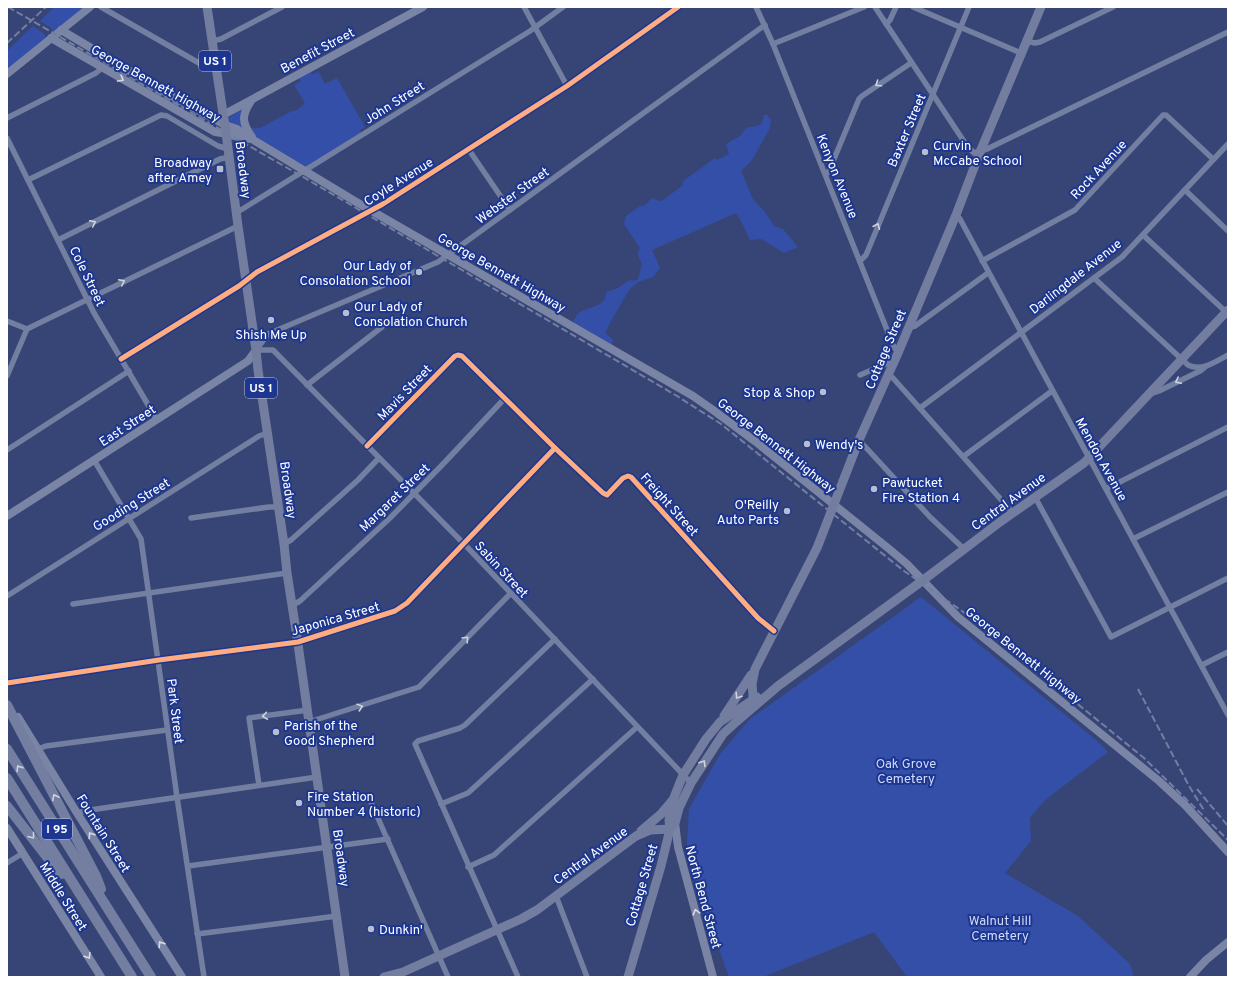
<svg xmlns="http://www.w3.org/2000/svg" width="1235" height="984" font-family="Overpass,sans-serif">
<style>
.green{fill:#344fa8}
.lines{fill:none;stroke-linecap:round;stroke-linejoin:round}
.street{stroke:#737fa1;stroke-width:5.5}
.secondary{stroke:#7a85a6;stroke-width:8}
.primary{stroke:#737da0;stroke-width:9}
.highway{stroke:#747ea1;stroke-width:10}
.rail{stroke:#747ea1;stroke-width:2;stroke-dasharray:7 3;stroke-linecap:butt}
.cycleway-casing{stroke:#1c3691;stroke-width:8}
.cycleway{stroke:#ffac80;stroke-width:5}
.oneway{stroke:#d7dae4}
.oneway2{stroke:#ced2de}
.poi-dot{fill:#b9becf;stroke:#1c3691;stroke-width:1.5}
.labels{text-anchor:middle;stroke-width:4;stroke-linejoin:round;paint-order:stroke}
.shield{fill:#1c3691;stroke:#bbc3de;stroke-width:1}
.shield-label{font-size:12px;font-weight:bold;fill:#fff}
.street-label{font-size:13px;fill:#fff;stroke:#1c3691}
.poi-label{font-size:13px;fill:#fff;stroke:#1c3691;text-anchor:start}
.park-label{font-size:13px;fill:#d2dbfa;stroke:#1c3691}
</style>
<rect width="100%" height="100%" fill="#374576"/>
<g class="green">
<polygon points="54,7 92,7 56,34 50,27 40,21"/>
<polygon points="33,26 43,33 50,41 7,78 7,51"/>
<polygon points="311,71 312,75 318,71 325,84 337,78 365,127 360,130 363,137 309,172 225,121 247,104 246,112 248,129 260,128 292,111 296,111 305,103 294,85 301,81 298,77"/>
<path d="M764,115H767L771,120L770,128L752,160L741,171L753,199L765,212L774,226L783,229L798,247L784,253L761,239L750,240L741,221L736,213L652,250L660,268L653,277L638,282L629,290L611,321L605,333L613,340L611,349L572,324C574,321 576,315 579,313C587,307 607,307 606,292L616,289L630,280L634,281L638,279L642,264C639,258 636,254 640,248L624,224L626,216L640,206H644L652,198L659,201L663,200L682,186L683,181L715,158L717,160L729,154L726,144L740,136L746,128C756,125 762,129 764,115Z"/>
<polygon points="921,597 1096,740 1108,752 1045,800 1030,818 1031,841 1005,873 1078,916 1130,964 1134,977 907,977 874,932 763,977 729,977 700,895 687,843 689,809 720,754 750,719"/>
</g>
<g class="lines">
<g class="street">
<polyline points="101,7 199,63 215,67"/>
<polyline points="524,7 567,86"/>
<polyline points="756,7 773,44 893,345 898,353"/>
<polyline points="875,7 967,146 974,153 987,149 1228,32"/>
<polyline points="913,7 1021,53"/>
<polyline points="886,24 890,20 896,7"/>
<polyline points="212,41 221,39 282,7"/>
<polyline points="1026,41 1035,43 1040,42 1113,7"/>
<polyline points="773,44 864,7"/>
<polyline points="7,118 96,73 102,68"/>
<polyline points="7,138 94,313 157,420"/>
<polyline points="469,150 510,210"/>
<polyline points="826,174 829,171 859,99 862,96 911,63"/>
<polyline points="28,180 161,115 167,116 218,146 228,149"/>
<polyline points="1185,190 1228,231"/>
<polyline points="236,213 530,31 563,7"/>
<polyline points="956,215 960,219 1228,715"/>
<polyline points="1143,235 1226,312"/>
<polyline points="58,240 220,159 229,157"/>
<polyline points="860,261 866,255 969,7"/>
<polyline points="982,261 1075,210 1163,115 1166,115 1213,159"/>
<path d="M1094,278L1188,365C1202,372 1216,361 1228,355"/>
<polyline points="7,321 27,329 238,226"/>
<polyline points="908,328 915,326 988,273"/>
<polyline points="256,350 273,350 275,352 469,549 691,783"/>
<polyline points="256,350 268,334 438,262 765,25"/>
<polyline points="121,359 239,286 257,272 383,204 567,86 678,7"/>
<polyline points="860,375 895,360"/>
<polyline points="7,376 27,329"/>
<polyline points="889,376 893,378 1013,513"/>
<polyline points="307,385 382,327"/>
<polyline points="1150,394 1159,391 1200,371 1205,367"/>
<polyline points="920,408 1122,257 1228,144"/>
<polyline points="859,440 930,517 964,549"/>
<polyline points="367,446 455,356 458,355 462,356 555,448 603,493 607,495 623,478 628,476 631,477 758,618 774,631"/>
<polyline points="7,450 129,371"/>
<polyline points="964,456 1052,391"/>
<polyline points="94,460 141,539 177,797 204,977"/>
<polyline points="1106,489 1228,427"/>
<polyline points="1035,497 1111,637 1228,578"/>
<polyline points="191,518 269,507 279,507"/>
<polyline points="1133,539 1228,492"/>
<polyline points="284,544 291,540 358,480 379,458"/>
<polyline points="7,596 259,436 268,433"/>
<polyline points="73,604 287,573"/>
<polyline points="293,605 300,601 390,518 445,462 505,398"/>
<polyline points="1202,665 1228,652"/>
<polyline points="7,683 159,660 298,642 395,611 407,603 555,448"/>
<polyline points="309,722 419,687 510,594"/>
<polyline points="38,749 46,746 167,730"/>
<polyline points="259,785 249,718 308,710"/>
<polyline points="370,800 448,977"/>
<polyline points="441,804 468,793 593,679"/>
<polyline points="77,813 90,810 317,777"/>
<polyline points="7,863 23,853"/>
<polyline points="188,866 388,839"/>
<polyline points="468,867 494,855 637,727"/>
<polyline points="556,896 587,977"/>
<polyline points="197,934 337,916"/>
<polyline points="518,977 415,744 418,741 460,728 465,725 555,639"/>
</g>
<g class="secondary">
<polyline points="61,30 170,95 225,125 237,129 255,141 358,203 693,396 713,410 756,442 888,548 907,564 958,617 1159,781 1185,805 1228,852"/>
<path d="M51,38L215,132C227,133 238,138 251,139"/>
<polyline points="7,74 90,7"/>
<path d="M251,101C241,116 242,123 252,137"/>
<polyline points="223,115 423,7"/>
<polyline points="7,516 248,361 256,350"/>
<polyline points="18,717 77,813 182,977"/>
<polyline points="675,823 678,847 713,977"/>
<polyline points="7,828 101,977"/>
<polyline points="1190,977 1206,960 1228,942"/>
</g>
<g class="primary">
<polyline points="207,7 226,133 238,226 256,350 258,370 284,544 287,573 297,637 345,977"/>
<polyline points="754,706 752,684 755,669 817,548 859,440 898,353 956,215 980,152 1041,7"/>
<polyline points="724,716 751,675"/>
<polyline points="641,831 661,814 672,801"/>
<polyline points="384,977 403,972 521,919 537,910 636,836 650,830 670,829 675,823 679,808 691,783 723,734 736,722 778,686 922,581 1000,522 1084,463 1228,310"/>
<polyline points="628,977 661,866 670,829 669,820 673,800 683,775 706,739 720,722 757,697"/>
</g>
<g class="highway">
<polyline points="7,705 96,876 101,889"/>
<polyline points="7,749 151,977"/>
<polyline points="7,778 132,977"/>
<polyline points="7,806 54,866 62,874"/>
</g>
<g class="rail">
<polyline points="8,7 310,181 677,396 721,424 904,571 962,611 999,640 1144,758 1228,840"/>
<polyline points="7,43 46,7"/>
<polyline points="1138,689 1189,786 1205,812"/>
<polyline points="1197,789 1228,826"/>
</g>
<defs>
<g id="cycleway">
<polyline points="121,359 239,286 257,272 383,204 567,86 678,7"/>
<polyline points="367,446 455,356 458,355 462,356 555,448 603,493 607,495 623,478 628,476 631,477 758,618 774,631"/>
<polyline points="7,683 159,660 298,642 395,611 407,603 555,448"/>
</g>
</defs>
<use href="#cycleway" class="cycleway-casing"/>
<use href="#cycleway" class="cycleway"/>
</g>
<defs><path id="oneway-chevron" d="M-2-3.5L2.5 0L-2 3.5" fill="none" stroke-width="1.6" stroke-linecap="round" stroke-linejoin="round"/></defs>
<g class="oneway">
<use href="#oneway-chevron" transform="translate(121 79) rotate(30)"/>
<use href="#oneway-chevron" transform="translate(91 835) rotate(-123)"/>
<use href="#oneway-chevron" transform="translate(696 912) rotate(-105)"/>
<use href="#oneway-chevron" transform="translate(161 944) rotate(-123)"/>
<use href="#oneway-chevron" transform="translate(88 956) rotate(58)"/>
</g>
<g class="oneway2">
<use href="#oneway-chevron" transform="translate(878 84) rotate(146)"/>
<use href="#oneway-chevron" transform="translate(93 223) rotate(-26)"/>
<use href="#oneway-chevron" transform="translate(877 226) rotate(-67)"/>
<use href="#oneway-chevron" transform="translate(122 282) rotate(-26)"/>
<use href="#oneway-chevron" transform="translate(1178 381) rotate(153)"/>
<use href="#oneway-chevron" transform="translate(466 639) rotate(-46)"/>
<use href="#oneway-chevron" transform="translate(738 696) rotate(124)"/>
<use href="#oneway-chevron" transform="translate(360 707) rotate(-18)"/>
<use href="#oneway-chevron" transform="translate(265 716) rotate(172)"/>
<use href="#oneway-chevron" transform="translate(703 763) rotate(-58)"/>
<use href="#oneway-chevron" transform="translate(19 768) rotate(-122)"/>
<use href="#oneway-chevron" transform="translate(55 797) rotate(-117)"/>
<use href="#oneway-chevron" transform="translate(32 836) rotate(52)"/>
</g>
<g class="poi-dot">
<circle cx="925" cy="152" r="4"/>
<rect x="216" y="165" width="8" height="8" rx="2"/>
<circle cx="419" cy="272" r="4"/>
<circle cx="346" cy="313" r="4"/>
<circle cx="271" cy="320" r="4"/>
<circle cx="823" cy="392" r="4"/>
<circle cx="807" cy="444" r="4"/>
<circle cx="874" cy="489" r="4"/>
<circle cx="787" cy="511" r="4"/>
<circle cx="276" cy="732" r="4"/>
<circle cx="299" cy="803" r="4"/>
<circle cx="371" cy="929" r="4"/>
</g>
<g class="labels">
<g class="shield">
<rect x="199" y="51" width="32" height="20" rx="3"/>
<rect x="245" y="378" width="32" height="20" rx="3"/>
<rect x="42" y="819" width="30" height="20" rx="3"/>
</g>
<g class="shield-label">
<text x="215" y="65">US 1</text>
<text x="261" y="392">US 1</text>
<text x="57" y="833">I 95</text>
</g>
<g class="street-label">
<text transform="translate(317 50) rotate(-28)" y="5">Benefit Street</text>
<text transform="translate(156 83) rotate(29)" y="5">George Bennett Highway</text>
<text transform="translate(394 102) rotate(-32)" y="5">John Street</text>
<text transform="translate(906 130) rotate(-67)" y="5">Baxter Street</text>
<text transform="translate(1098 169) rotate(-47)" y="5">Rock Avenue</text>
<text transform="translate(244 170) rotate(83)" y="5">Broadway</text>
<text transform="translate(838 176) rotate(68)" y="5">Kenyon Avenue</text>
<text transform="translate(398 181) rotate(-32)" y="5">Coyle Avenue</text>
<text transform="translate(512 195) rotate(-36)" y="5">Webster Street</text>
<text transform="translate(502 272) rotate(30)" y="5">George Bennett Highway</text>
<text transform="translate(88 276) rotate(64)" y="5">Cole Street</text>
<text transform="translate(1075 276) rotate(-38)" y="5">Darlingdale Avenue</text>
<text transform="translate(885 349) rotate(-67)" y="5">Cottage Street</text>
<text transform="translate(404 392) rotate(-46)" y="5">Mavis Street</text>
<text transform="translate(127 425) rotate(-33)" y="5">East Street</text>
<text transform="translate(777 445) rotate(38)" y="5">George Bennett Highway</text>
<text transform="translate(1102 459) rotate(61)" y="5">Mendon Avenue</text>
<text transform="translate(289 490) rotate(82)" y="5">Broadway</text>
<text transform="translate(394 497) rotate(-44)" y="5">Margaret Street</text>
<text transform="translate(1008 501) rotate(-36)" y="5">Central Avenue</text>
<text transform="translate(131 504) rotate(-32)" y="5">Gooding Street</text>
<text transform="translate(670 504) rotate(48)" y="5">Freight Street</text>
<text transform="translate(502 569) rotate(47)" y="5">Sabin Street</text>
<text transform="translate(335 618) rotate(-16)" y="5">Japonica Street</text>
<text transform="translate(1024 655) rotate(39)" y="5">George Bennett Highway</text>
<text transform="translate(176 711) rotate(83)" y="5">Park Street</text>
<text transform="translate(104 833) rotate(58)" y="5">Fountain Street</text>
<text transform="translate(590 855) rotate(-36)" y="5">Central Avenue</text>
<text transform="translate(342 858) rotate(82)" y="5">Broadway</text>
<text transform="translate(641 885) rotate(-74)" y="5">Cottage Street</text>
<text transform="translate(64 896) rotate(58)" y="5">Middle Street</text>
<text transform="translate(704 897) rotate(75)" y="5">North Bend Street</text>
</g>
<g class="poi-label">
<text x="933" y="150">Curvin<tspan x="933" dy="15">McCabe School</tspan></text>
<text x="212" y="167" text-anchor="end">Broadway<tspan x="212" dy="15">after Amey</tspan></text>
<text x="411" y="270" text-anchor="end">Our Lady of<tspan x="411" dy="15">Consolation School</tspan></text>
<text x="354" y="311">Our Lady of<tspan x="354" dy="15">Consolation Church</tspan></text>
<text x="271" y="339" text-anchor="middle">Shish Me Up</text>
<text x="815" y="397" text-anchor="end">Stop &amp; Shop</text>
<text x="815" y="449">Wendy's</text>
<text x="882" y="487">Pawtucket<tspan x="882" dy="15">Fire Station 4</tspan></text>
<text x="779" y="509" text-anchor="end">O'Reilly<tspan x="779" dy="15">Auto Parts</tspan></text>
<text x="284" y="730">Parish of the<tspan x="284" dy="15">Good Shepherd</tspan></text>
<text x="307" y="801">Fire Station<tspan x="307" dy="15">Number 4 (historic)</tspan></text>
<text x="379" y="934">Dunkin'</text>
</g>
<g class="park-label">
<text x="906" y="768">Oak Grove<tspan x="906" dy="15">Cemetery</tspan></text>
<text x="1000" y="925">Walnut Hill<tspan x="1000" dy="15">Cemetery</tspan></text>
</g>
</g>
<rect width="1235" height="984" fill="none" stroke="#ffffff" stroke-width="16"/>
</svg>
